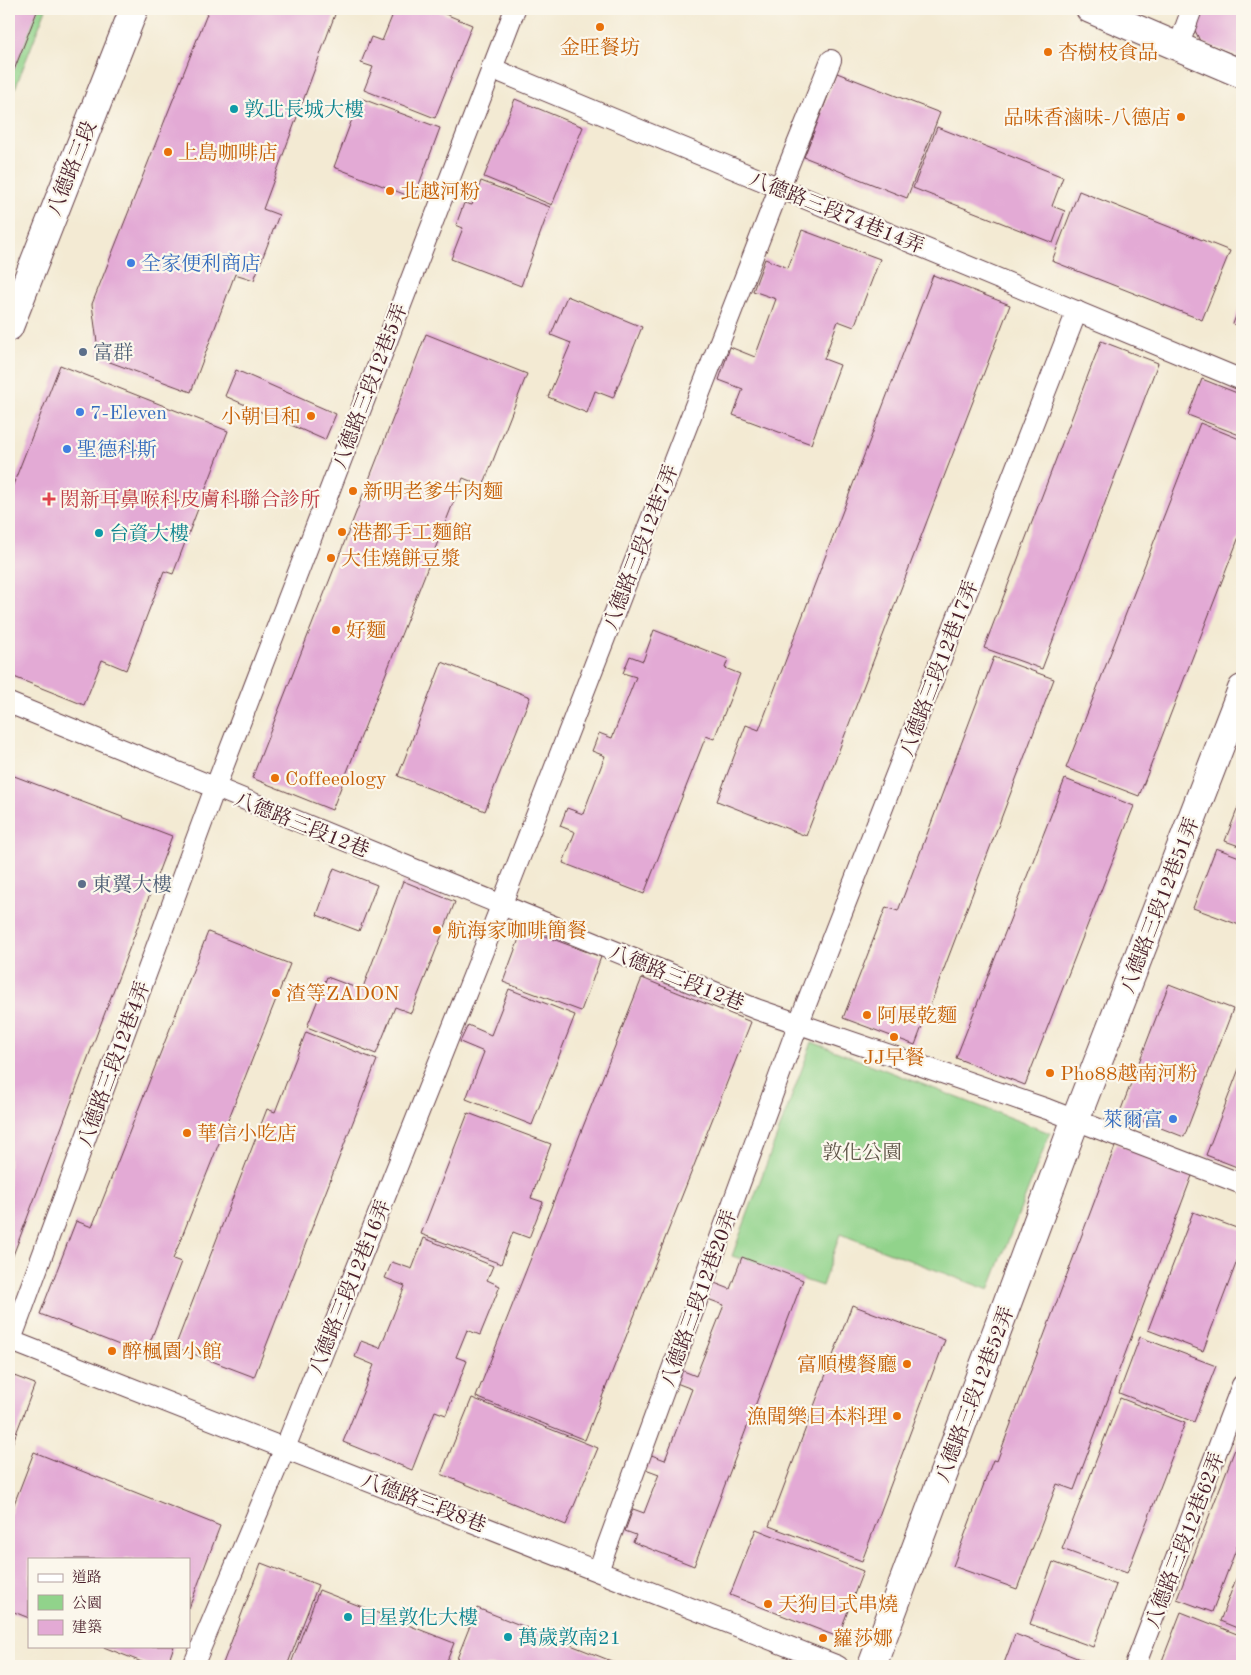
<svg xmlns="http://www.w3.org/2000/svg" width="1251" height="1675" font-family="'Old Standard TT','Noto Serif TC',serif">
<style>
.green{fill:#91d38b;stroke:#6e795b}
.building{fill:#e3aad5}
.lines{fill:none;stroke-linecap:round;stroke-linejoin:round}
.service-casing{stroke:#633d44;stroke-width:22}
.minor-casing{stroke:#633d44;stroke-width:30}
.tertiary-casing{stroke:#633d44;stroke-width:30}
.service{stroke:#fff;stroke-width:20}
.minor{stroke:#fff;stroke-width:28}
.tertiary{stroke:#fff;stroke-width:28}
.food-dot{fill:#e8710a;stroke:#fbf7ec;stroke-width:2}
.culture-dot{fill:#0f9aa8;stroke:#fbf7ec;stroke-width:2}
.shop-dot{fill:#3f7fe0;stroke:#fbf7ec;stroke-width:2}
.service-dot{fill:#5c6f8a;stroke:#fbf7ec;stroke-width:2}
.health-dot{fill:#e0444e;stroke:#fbf7ec;stroke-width:2}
.labels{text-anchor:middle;stroke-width:4.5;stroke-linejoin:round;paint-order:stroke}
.food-label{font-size:20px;fill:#c56008;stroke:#fbf7ec;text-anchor:start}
.culture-label{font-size:20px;fill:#0d838f;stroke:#fbf7ec;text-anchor:start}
.street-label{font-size:20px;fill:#4a1f2b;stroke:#fbf7ec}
.shop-label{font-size:20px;fill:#366cbe;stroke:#fbf7ec;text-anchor:start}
.service-label{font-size:20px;fill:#4e5e75;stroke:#fbf7ec;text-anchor:start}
.health-label{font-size:20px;fill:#be3a42;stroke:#fbf7ec;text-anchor:start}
.park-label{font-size:20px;fill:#5f5548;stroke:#fbf7ec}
</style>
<rect width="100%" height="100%" fill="#fbf7ec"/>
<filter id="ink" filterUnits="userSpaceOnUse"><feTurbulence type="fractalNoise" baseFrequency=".02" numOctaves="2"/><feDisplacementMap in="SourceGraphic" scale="10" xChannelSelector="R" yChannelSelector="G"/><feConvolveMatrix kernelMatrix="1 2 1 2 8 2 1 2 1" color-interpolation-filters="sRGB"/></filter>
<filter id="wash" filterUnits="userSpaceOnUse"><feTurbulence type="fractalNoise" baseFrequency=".0096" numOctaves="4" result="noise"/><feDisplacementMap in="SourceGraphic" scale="20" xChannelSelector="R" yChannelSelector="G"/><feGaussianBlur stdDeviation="1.12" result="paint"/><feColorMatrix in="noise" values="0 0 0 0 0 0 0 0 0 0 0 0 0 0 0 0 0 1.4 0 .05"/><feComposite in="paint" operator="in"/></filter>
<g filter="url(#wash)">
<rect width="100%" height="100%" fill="#f3ead3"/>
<g class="green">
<polygon points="9,9 46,9 9,104"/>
<polygon points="812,1042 1050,1133 989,1290 840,1234 822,1286 732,1256"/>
</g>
<g id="blocks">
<g class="building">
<polygon points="9,9 38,9 9,83"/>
<polygon points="209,9 337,9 263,209 279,215 254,280 235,274 191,392 99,358 92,304"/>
<polygon points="395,9 433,9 472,25 435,118 364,90 373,67 361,63 371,37 382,41"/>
<polygon points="1196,9 1242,9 1242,58 1200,41 1191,22"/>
<polygon points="837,73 940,113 907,198 804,157"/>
<polygon points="360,98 440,128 414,198 334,167"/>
<polygon points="515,99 583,127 552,205 484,177"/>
<polygon points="937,127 1063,177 1052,206 1065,211 1053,243 913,188"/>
<polygon points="481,181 550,207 521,286 451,259 463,228 456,225 464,203 472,205"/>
<polygon points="1079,191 1230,251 1202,320 1052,261"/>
<polygon points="802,230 880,259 854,327 838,321 824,359 840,365 811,444 733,415 743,389 719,380 730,347 755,357 776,299 753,291 765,259 788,268"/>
<polygon points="933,275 1010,305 806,836 717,801 746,725 759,730"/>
<polygon points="567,296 642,327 613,398 595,391 587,413 548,397 571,343 551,335"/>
<polygon points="1242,300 1242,328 1233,324"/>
<polygon points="426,334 527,374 483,486 463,478 332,810 252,778"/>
<polygon points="1101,341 1158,363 1042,669 984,648"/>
<polygon points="60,365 228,431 173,574 164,571 126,670 102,660 84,705 9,675 9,495"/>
<polygon points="236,370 336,414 325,440 225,396"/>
<polygon points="1202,379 1242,395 1242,436 1188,415"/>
<polygon points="1200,423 1242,440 1242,529 1139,796 1066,768"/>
<polygon points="654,630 728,659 725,668 740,674 714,739 706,736 644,894 563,863 575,832 560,826 567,808 583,814 605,756 592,751 599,733 612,738 636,677 623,673 630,656 643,661"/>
<polygon points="994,657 1054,679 915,1045 843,1018 886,907 898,911"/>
<polygon points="442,662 530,697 485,811 398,776"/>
<polygon points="9,774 172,836 9,1266"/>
<polygon points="1065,779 1134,806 1025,1085 956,1058"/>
<polygon points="1242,797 1242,847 1225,841"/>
<polygon points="1216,848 1242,858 1242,926 1193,908"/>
<polygon points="334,868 377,885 359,931 317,915"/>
<polygon points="403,881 455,902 411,1013 395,1007 376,1054 307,1027 327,977 362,990"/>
<polygon points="523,928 601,957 581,1011 503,982"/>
<polygon points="208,932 290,964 173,1259 181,1262 145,1355 40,1314 76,1221 92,1227"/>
<polygon points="642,978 751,1022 585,1440 476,1397"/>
<polygon points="1169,984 1233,1009 1184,1137 1120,1112"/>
<polygon points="509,989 575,1015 532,1125 466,1099 484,1052 460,1042 468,1025 491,1035"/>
<polygon points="306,1032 377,1060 254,1377 175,1347 267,1109 275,1112"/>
<polygon points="1242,1061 1242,1169 1206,1155"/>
<polygon points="468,1113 551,1144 531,1198 543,1202 529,1238 513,1232 501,1264 421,1234"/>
<polygon points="1116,1144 1193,1173 1074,1490 1057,1484 1017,1589 953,1566 993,1460 997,1461"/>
<polygon points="1193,1212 1242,1230 1242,1248 1203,1351 1148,1330"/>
<polygon points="424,1238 493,1266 487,1280 500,1286 480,1335 467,1330 456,1357 467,1361 446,1415 435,1411 412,1470 343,1442 374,1365 355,1357 361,1341 380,1348 405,1286 385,1278 392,1262 412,1269"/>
<polygon points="742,1257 803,1280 694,1566 633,1542 636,1535 625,1531 633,1509 644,1513 659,1474 640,1467 646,1453 665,1460 692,1389 671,1381 676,1368 696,1376 724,1305 705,1298 712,1282 730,1289"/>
<polygon points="852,1305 945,1340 862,1561 769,1526"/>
<polygon points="1140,1337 1216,1366 1194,1422 1119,1393"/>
<polygon points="9,1374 35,1384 9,1452"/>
<polygon points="472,1398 598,1448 566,1525 441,1474"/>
<polygon points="1120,1398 1185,1423 1127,1573 1062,1549"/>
<polygon points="1242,1431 1242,1534 1212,1612 1177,1599"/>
<polygon points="34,1452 220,1526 189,1608 189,1559 29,1559 29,1618 9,1610 9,1517"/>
<polygon points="756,1529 863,1571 838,1637 730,1595"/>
<polygon points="1053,1562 1116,1585 1093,1647 1030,1624"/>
<polygon points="261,1563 318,1585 287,1666 222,1666"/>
<polygon points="1242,1563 1242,1630 1220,1621"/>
<polygon points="319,1590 454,1643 445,1666 290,1666"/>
<polygon points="477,1608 624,1666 454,1666"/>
<polygon points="1181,1612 1242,1636 1242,1666 1160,1666"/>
<polygon points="1015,1634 1095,1665 1094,1666 1003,1666"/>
<polygon points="101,1646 174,1646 167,1666 152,1666"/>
</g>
</g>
</g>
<g filter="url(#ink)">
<use href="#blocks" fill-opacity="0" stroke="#633d44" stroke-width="1"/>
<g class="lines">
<defs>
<g id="service">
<polyline points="1178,47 1192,9"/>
<polyline points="491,68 1242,380"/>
<polyline points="9,703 756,1009 1047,1109 1242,1184"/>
<polyline points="9,1340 838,1666"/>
<polyline points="11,1340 215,788 515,9"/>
<polyline points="598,1571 798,1025 1077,311"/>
<polyline points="193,1666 285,1448 501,906 779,189 831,60"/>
<polyline points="1135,1666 1242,1385"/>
</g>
<g id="minor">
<polyline points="1090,9 1242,74"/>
<polyline points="872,1666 1075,1121 1242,689"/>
</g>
<polyline id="tertiary" points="9,327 134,9"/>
</defs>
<use href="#service" class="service-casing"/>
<use href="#minor" class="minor-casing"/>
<use href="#tertiary" class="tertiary-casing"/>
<use href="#service" class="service"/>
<use href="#minor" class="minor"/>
<use href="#tertiary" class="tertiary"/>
</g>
</g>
<g class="food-dot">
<circle cx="600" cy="27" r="5"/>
<circle cx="1048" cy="52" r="5"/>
<circle cx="1181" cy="117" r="5"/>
<circle cx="168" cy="152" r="5"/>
<circle cx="390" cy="191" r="5"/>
<circle cx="311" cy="416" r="5"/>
<circle cx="353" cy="491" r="5"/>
<circle cx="342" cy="532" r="5"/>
<circle cx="331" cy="558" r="5"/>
<circle cx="336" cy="630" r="5"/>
<circle cx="275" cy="778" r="5"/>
<circle cx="437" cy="930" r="5"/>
<circle cx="276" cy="993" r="5"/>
<circle cx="867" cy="1015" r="5"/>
<circle cx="894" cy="1037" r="5"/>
<circle cx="1050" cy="1073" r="5"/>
<circle cx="187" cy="1133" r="5"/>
<circle cx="112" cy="1351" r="5"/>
<circle cx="907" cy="1364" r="5"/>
<circle cx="897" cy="1416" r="5"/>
<circle cx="768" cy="1604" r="5"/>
<circle cx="823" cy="1638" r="5"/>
</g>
<g class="culture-dot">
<circle cx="234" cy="109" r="5"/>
<circle cx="99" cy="533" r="5"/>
<circle cx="348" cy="1617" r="5"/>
<circle cx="508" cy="1637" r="5"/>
</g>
<g class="shop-dot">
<circle cx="131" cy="263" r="5"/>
<circle cx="80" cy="412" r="5"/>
<circle cx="67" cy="449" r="5"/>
<circle cx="1173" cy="1119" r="5"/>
</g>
<g class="service-dot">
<circle cx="83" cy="352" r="5"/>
<circle cx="82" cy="884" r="5"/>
</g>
<path class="health-dot" d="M46.5 491.5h5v5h5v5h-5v5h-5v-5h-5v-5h5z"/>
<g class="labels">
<g class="food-label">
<text x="600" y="54" text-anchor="middle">金旺餐坊</text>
<text x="1058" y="59">杏樹枝食品</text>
<text x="1171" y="124" text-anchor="end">品味香滷味-八德店</text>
<text x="178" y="159">上島咖啡店</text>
<text x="400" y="198">北越河粉</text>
<text x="301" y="423" text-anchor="end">小朝日和</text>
<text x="363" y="498">新明老爹牛肉麵</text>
<text x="352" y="539">港都手工麵館</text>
<text x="341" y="565">大佳燒餅豆漿</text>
<text x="346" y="637">好麵</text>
<text x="285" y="785">Coffeeology</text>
<text x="447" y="937">航海家咖啡簡餐</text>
<text x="286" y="1000">渣等ZADON</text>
<text x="877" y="1022">阿展乾麵</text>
<text x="894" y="1064" text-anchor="middle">JJ早餐</text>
<text x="1060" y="1080">Pho88越南河粉</text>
<text x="197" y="1140">華信小吃店</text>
<text x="122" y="1358">醉楓園小館</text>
<text x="897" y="1371" text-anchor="end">富順樓餐廳</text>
<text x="887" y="1423" text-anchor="end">漁聞樂日本料理</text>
<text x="778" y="1611">天狗日式串燒</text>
<text x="833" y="1645">蘿莎娜</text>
</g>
<g class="culture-label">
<text x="244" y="116">敦北長城大樓</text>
<text x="109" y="540">台資大樓</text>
<text x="358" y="1624">日星敦化大樓</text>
<text x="518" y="1644">萬歲敦南21</text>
</g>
<g class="street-label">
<text transform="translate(71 168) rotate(-68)" y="7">八德路三段</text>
<text transform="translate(837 212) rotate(22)" y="7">八德路三段74巷14弄</text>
<text transform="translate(369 386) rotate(-69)" y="7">八德路三段12巷5弄</text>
<text transform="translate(640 547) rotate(-69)" y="7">八德路三段12巷7弄</text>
<text transform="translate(938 668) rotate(-69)" y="7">八德路三段12巷17弄</text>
<text transform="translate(302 824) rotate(22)" y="7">八德路三段12巷</text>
<text transform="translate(1159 905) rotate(-69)" y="7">八德路三段12巷51弄</text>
<text transform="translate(677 977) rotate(22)" y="7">八德路三段12巷</text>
<text transform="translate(113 1064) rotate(-70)" y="7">八德路三段12巷4弄</text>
<text transform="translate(349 1287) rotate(-68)" y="7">八德路三段12巷16弄</text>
<text transform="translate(698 1298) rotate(-70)" y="7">八德路三段12巷20弄</text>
<text transform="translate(974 1394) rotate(-69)" y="7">八德路三段12巷52弄</text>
<text transform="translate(424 1502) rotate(21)" y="7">八德路三段8巷</text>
<text transform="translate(1184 1540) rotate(-69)" y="7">八德路三段12巷62弄</text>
</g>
<g class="shop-label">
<text x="141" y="270">全家便利商店</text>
<text x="90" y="419">7-Eleven</text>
<text x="77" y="456">聖德科斯</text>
<text x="1163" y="1126" text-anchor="end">萊爾富</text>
</g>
<g class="service-label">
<text x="93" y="359">富群</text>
<text x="92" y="891">東翼大樓</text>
</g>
<g class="health-label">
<text x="60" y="506">閎新耳鼻喉科皮膚科聯合診所</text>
</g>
<g class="park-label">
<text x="862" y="1159">敦化公園</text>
</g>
</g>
<rect width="1251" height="1675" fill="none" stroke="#fbf7ec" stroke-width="30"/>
<rect x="28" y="1558" width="162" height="90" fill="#fbf7ec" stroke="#b4a19f"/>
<rect x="38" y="1574" width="25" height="8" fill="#ffffff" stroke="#b4a19f"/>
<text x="72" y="1582" font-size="15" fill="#4a1f2b">道路</text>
<rect x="38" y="1595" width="25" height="15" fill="#91d38b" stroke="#b4a19f"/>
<text x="72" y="1608" font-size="15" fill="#4a1f2b">公園</text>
<rect x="38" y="1620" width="25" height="15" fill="#e3aad5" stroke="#b4a19f"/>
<text x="72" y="1632" font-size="15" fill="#4a1f2b">建築</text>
</svg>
